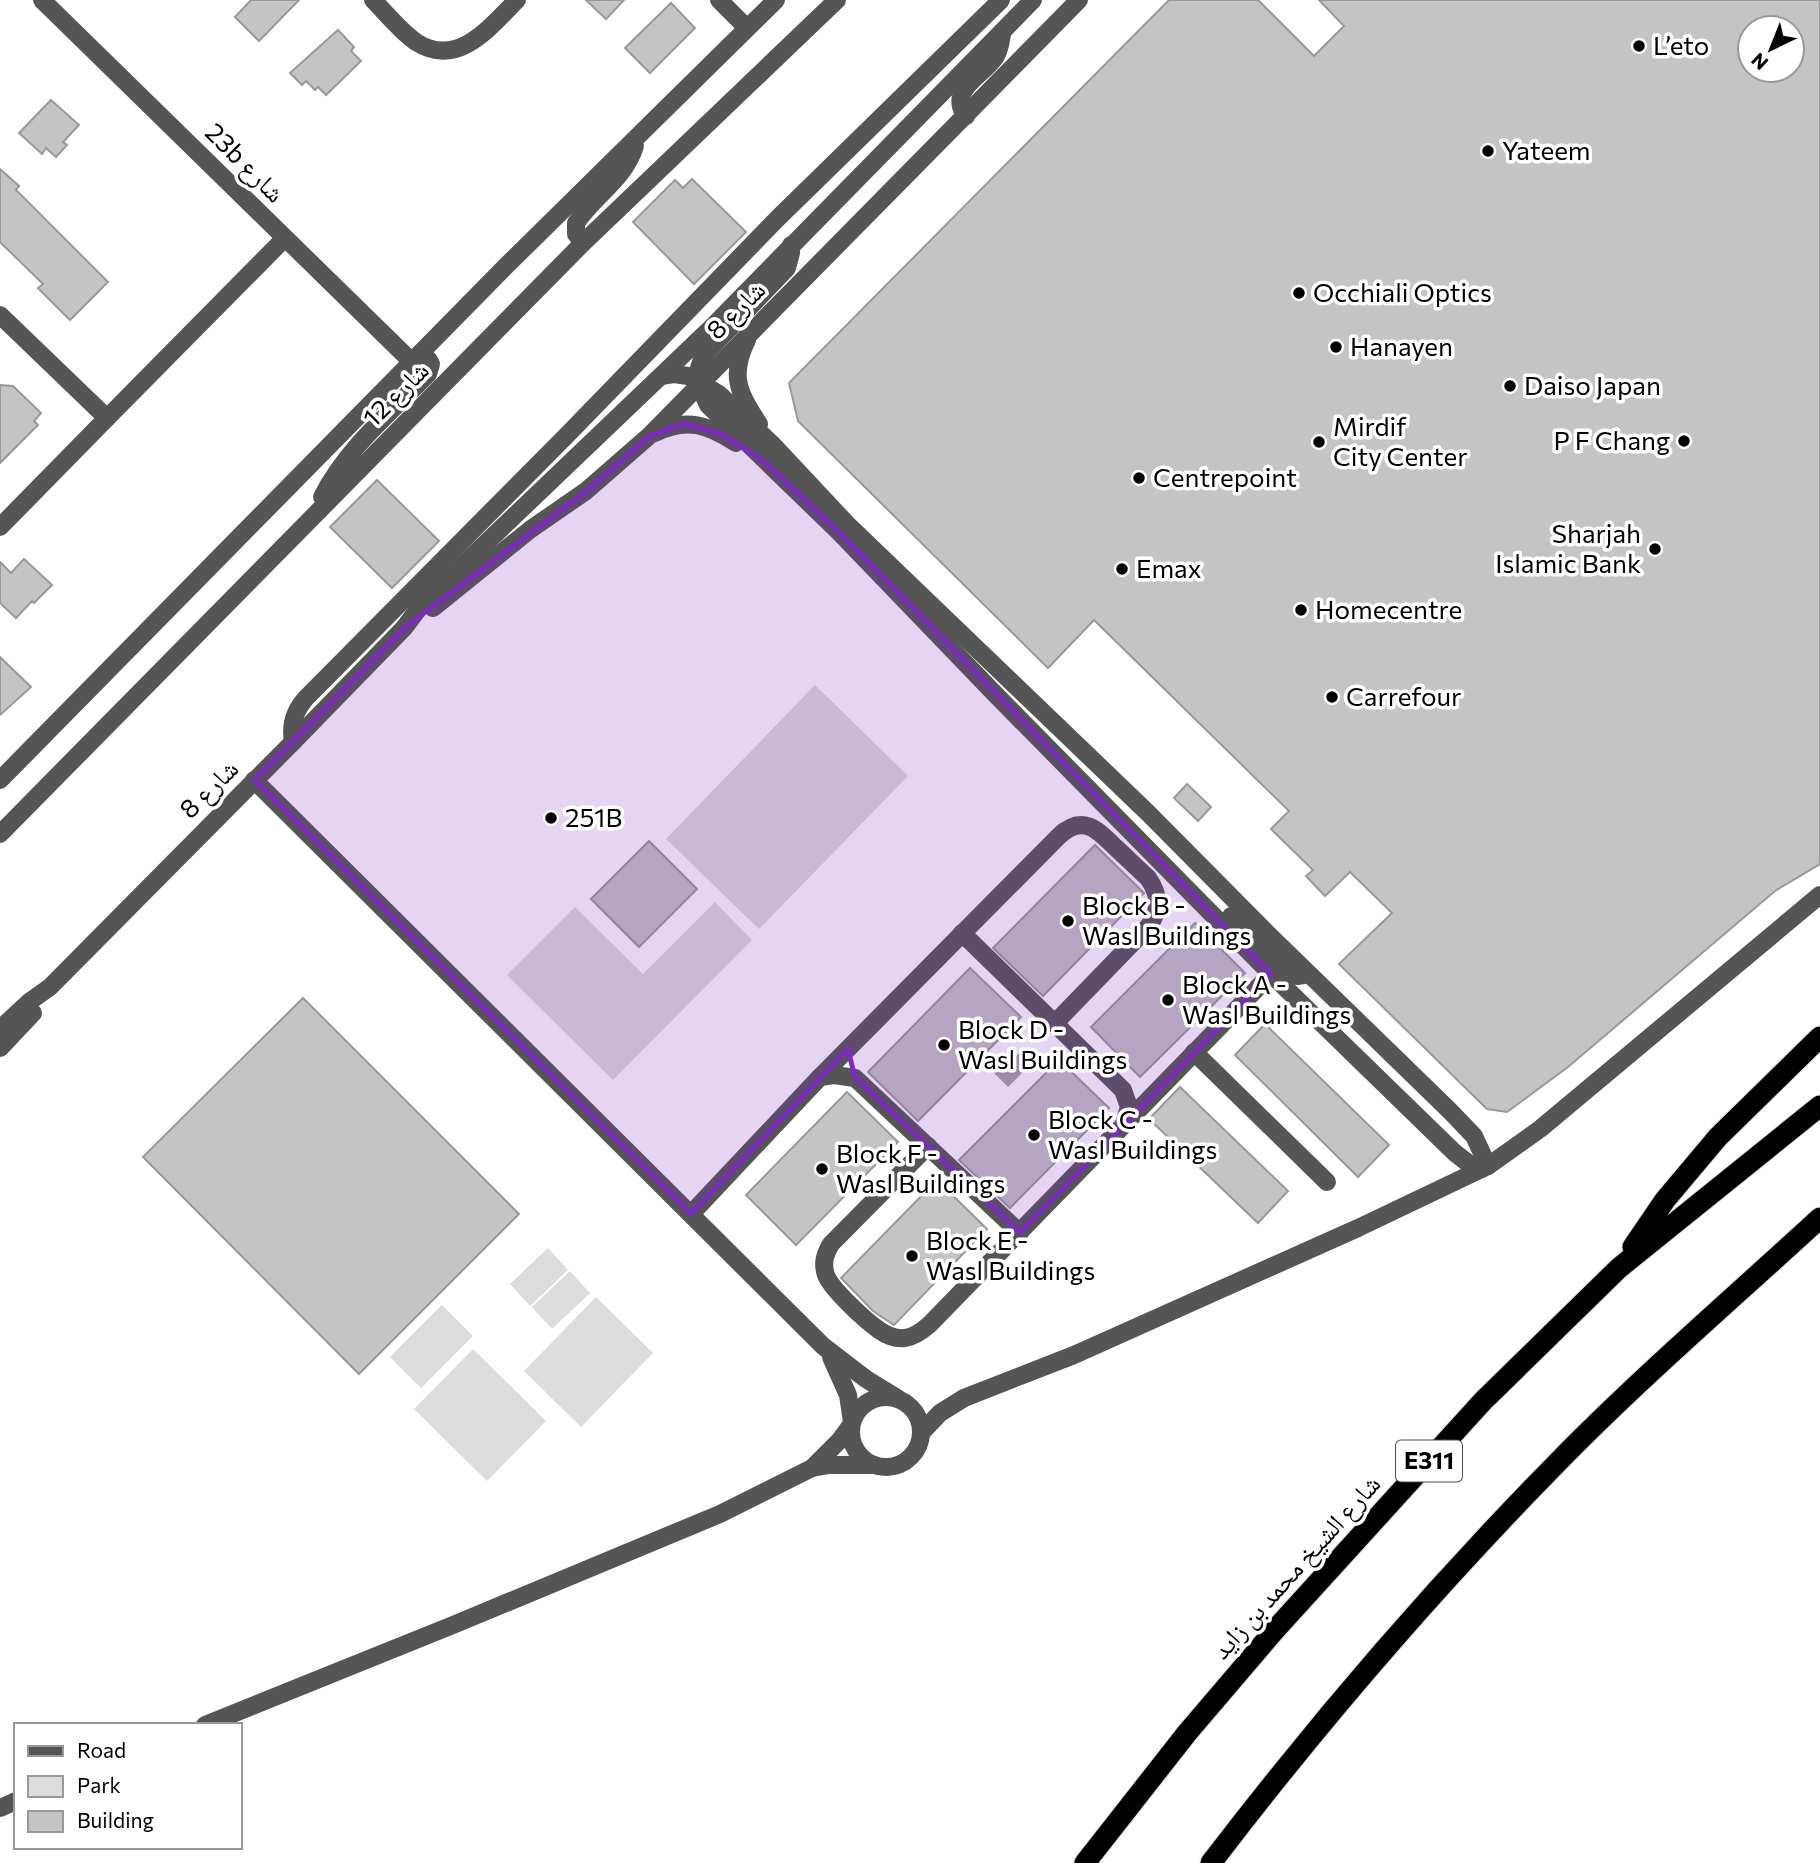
<svg xmlns="http://www.w3.org/2000/svg" width="1820" height="1863" font-family="Commissioner,'Noto Naskh Arabic',sans-serif">
<style>
.green{fill:#dcdcdc}
.water{fill:#a3a3a3}
.building{fill:#c4c4c4;stroke:#999;stroke-width:2;fill-rule:evenodd}
.lines{fill:none;stroke-linecap:round;stroke-linejoin:round}
.highway-casing{stroke:#dbdbdb;stroke-width:23}
.minor{stroke:#555;stroke-width:18}
.highway{stroke:#000;stroke-width:21}
.marked{fill:#7b2cbf;fill-opacity:0.2;stroke:#7b2cbf;stroke-width:5;stroke-linejoin:round}
.poi-dot{fill:#000;stroke:#fff;stroke-width:2.5}
.labels{text-anchor:middle;stroke-width:7;stroke-linejoin:round;paint-order:stroke}
.shield{fill:#fff;stroke:#4c4c4c;stroke-width:2}
.shield-label{font-size:24px;font-weight:bold;fill:#000}
.poi-label{font-size:26px;fill:#000;stroke:#fff;text-anchor:start}
.street-label{font-size:26px;fill:#000;stroke:#fff}
</style>
<rect width="100%" height="100%" fill="#fff"/>
<g class="green">
<polygon points="815,685 908,776 759,929 666,839"/>
<polygon points="715,902 752,940 613,1080 507,975 575,907 643,974"/>
<polygon points="548,1248 568,1270 530,1306 510,1284"/>
<polygon points="570,1271 590,1293 552,1329 532,1307"/>
<polygon points="596,1297 653,1353 581,1427 524,1371"/>
<polygon points="442,1305 473,1336 421,1388 390,1357"/>
<polygon points="473,1349 546,1421 487,1481 414,1409"/>
</g>
<polygon class="water" points="1020,1052 1032,1063 1008,1087 990,1069 1000,1059 1007,1065"/>
<g class="building">
<polygon points="251,0 299,0 259,41 235,17"/>
<polygon points="586,0 624,0 606,19"/>
<path d="M1169,0H1258L1314,56L1344,26L1319,0H1820V864L1775,891L1568,1067L1507,1112L1487,1109L1339,964L1392,913L1350,872L1325,896L1306,876L1313,870L1271,829L1289,811L1094,620L1048,668L798,421L789,383ZM1750,28H1792V70H1750Z"/>
<polygon points="671,3 695,28 650,73 625,48"/>
<polygon points="338,30 354,47 351,51 361,61 326,95 318,87 315,90 306,81 302,85 290,73"/>
<polygon points="51,100 79,125 63,142 67,145 56,157 46,148 42,154 19,133"/>
<polygon points="0,169 19,186 16,190 108,282 70,320 38,288 43,284 0,242"/>
<polygon points="692,179 746,232 694,284 633,222 675,180 683,188"/>
<polygon points="0,385 13,386 41,413 34,421 38,425 0,463"/>
<polygon points="377,480 439,541 392,588 330,527"/>
<polygon points="24,559 52,585 34,603 32,601 16,618 0,603 0,562 11,573"/>
<polygon points="0,657 31,687 0,715"/>
<polygon points="1187,784 1211,807 1198,821 1174,798"/>
<polygon points="649,841 697,889 639,947 591,899"/>
<polygon points="1095,845 1144,893 1043,996 993,948"/>
<polygon points="1195,923 1245,973 1140,1077 1091,1027"/>
<polygon points="970,968 1021,1017 918,1121 868,1072"/>
<polygon points="303,998 519,1214 359,1374 143,1157"/>
<polygon points="1265,1024 1389,1145 1358,1177 1235,1055"/>
<polygon points="1059,1060 1109,1108 1010,1208 959,1160"/>
<polygon points="1180,1087 1288,1191 1258,1223 1149,1119"/>
<polygon points="847,1092 898,1142 796,1245 746,1195"/>
<polygon points="937,1180 987,1229 894,1325 873,1311 841,1278"/>
</g>
<g class="lines">
<defs>
<g id="highway">
<polyline points="1633,1247 1665,1200 1718,1137 1820,1037"/>
<polyline points="1085,1863 1187,1733 1274,1631 1483,1401 1619,1268 1820,1106"/>
<path d="M1211,1863C1318,1723 1433,1589 1557,1463C1640,1378 1732,1299 1820,1218"/>
</g>
</defs>
<use href="#highway" class="highway-casing"/>
<g class="minor">
<polyline points="42,0 412,362"/>
<path d="M373,0C387,14 400,31 416,42C458,69 490,27 517,0"/>
<polyline points="719,0 746,27"/>
<path d="M966,116C946,90 985,75 996,56C1000,49 1001,41 1002,34"/>
<path d="M583,243L576,234V223C595,195 625,179 635,146"/>
<polyline points="791,245 791,253 787,268 703,356 699,368 701,390 708,405 839,532 995,694 1271,974 1455,1153 1468,1163 1482,1169"/>
<polyline points="0,315 107,418 0,527"/>
<path d="M747,340C729,376 739,393 759,424"/>
<polyline points="661,376 674,374 688,376 719,394 772,444 847,524 1148,813 1267,933 1450,1111 1474,1136 1488,1166"/>
<polyline points="107,418 284,239"/>
<path d="M655,433C687,417 708,425 736,443"/>
<path d="M322,497C347,448 390,413 428,374L431,364L428,359L418,356"/>
<polyline points="433,608 531,529 586,491 649,436 1079,0"/>
<path d="M293,742C290,725 294,711 306,698L568,434L778,218L1001,0"/>
<polyline points="0,780 506,266 776,0"/>
<polyline points="254,780 823,1346 866,1379 897,1398"/>
<polyline points="0,834 583,243 837,0"/>
<polyline points="1231,916 1286,970 1297,976 1309,974"/>
<polyline points="962,933 1123,1090 1129,1107 1124,1124"/>
<polyline points="0,1029 29,1002 50,987 293,742 404,628 422,604 711,328 1033,0"/>
<polyline points="0,1048 33,1013"/>
<polyline points="1194,1052 1327,1182"/>
<polyline points="820,1077 834,1075 855,1078 1020,1233"/>
<path d="M928,1146L831,1244C825,1254 822,1263 826,1275C831,1289 866,1321 879,1330C886,1335 896,1339 905,1338C914,1337 922,1331 929,1325L1271,974"/>
<path d="M691,1214L820,1077L1059,836C1082,814 1097,829 1115,847C1126,857 1137,868 1148,878C1160,895 1161,910 1148,927L1055,1023"/>
<polyline points="831,1357 848,1395 852,1422"/>
<circle cx="886" cy="1432" r="35"/>
<polyline points="921,1433 940,1413 964,1398 1074,1355 1358,1228 1488,1166 1540,1129 1820,895"/>
<polyline points="812,1468 829,1465 874,1465"/>
<polyline points="205,1725 453,1625 720,1514 812,1468 840,1440 851,1425"/>
<polyline points="0,1808 16,1801"/>
</g>
<use href="#highway" class="highway"/>
</g>
<path class="marked" d="M684,423L722,434L765,462L839,532L1271,974L1020,1233L855,1078L848,1049L691,1214L254,780L404,628L586,491L649,436Z"/>
<g class="poi-dot">
<circle cx="1639" cy="46" r="7"/>
<circle cx="1488" cy="151" r="7"/>
<circle cx="1299" cy="293" r="7"/>
<circle cx="1336" cy="347" r="7"/>
<circle cx="1510" cy="386" r="7"/>
<circle cx="1684" cy="441" r="7"/>
<circle cx="1319" cy="442" r="7"/>
<circle cx="1139" cy="478" r="7"/>
<circle cx="1655" cy="549" r="7"/>
<circle cx="1122" cy="569" r="7"/>
<circle cx="1301" cy="610" r="7"/>
<circle cx="1332" cy="697" r="7"/>
<circle cx="551" cy="818" r="7"/>
<circle cx="1068" cy="921" r="7"/>
<circle cx="1168" cy="1000" r="7"/>
<circle cx="944" cy="1045" r="7"/>
<circle cx="1034" cy="1135" r="7"/>
<circle cx="822" cy="1169" r="7"/>
<circle cx="912" cy="1256" r="7"/>
</g>
<g class="labels">
<rect class="shield" x="1396" y="1440.5" width="66" height="41" rx="5"/>
<g class="shield-label">
<text x="1429" y="1469">E311</text>
</g>
<g class="poi-label">
<text x="1653" y="55">L’eto</text>
<text x="1502" y="160">Yateem</text>
<text x="1313" y="302">Occhiali Optics</text>
<text x="1350" y="356">Hanayen</text>
<text x="1524" y="395">Daiso Japan</text>
<text x="1333" y="436">Mirdif<tspan x="1333" dy="30">City Center</tspan></text>
<text x="1670" y="450" text-anchor="end">P F Chang</text>
<text x="1153" y="487">Centrepoint</text>
<text x="1641" y="543" text-anchor="end">Sharjah<tspan x="1641" dy="30">Islamic Bank</tspan></text>
<text x="1136" y="578">Emax</text>
<text x="1315" y="619">Homecentre</text>
<text x="1346" y="706">Carrefour</text>
<text x="565" y="827">251B</text>
<text x="1082" y="915">Block B -<tspan x="1082" dy="30">Wasl Buildings</tspan></text>
<text x="1182" y="994">Block A -<tspan x="1182" dy="30">Wasl Buildings</tspan></text>
<text x="958" y="1039">Block D -<tspan x="958" dy="30">Wasl Buildings</tspan></text>
<text x="1048" y="1129">Block C -<tspan x="1048" dy="30">Wasl Buildings</tspan></text>
<text x="836" y="1163">Block F -<tspan x="836" dy="30">Wasl Buildings</tspan></text>
<text x="926" y="1250">Block E -<tspan x="926" dy="30">Wasl Buildings</tspan></text>
</g>
<g class="street-label">
<text transform="translate(245 163) rotate(45)" y="9">23b شارع</text>
<text transform="translate(736 310) rotate(-45)" y="9">شارع 8</text>
<text transform="translate(396 394) rotate(-45)" y="9">شارع 12</text>
<text transform="translate(209 789) rotate(-45)" y="9">شارع 8</text>
<text transform="translate(1296 1567) rotate(-48)" y="9">شارع الشيخ محمد بن زايد</text>
</g>
</g>
<rect x="14" y="1723" width="228" height="126" fill="#ffffff" stroke="#999999" stroke-width="2"/>
<rect x="28" y="1746" width="35" height="10" fill="#555555" stroke="#999999" stroke-width="2"/>
<text x="77" y="1758" font-size="21" fill="#000000">Road</text>
<rect x="28" y="1776" width="35" height="21" fill="#dcdcdc" stroke="#999999" stroke-width="2"/>
<text x="77" y="1793" font-size="21" fill="#000000">Park</text>
<rect x="28" y="1811" width="35" height="21" fill="#c4c4c4" stroke="#999999" stroke-width="2"/>
<text x="77" y="1828" font-size="21" fill="#000000">Building</text>
<g transform="translate(1771 49) rotate(223)"><circle r="33" fill="#ffffff" stroke="#999999" stroke-width="2"/>
<path d="M0-5L12 26L0 18L-12 26Z" fill="#000000"/>
<text y="-10" font-size="19" font-weight="bold" text-anchor="middle" fill="#000000">N</text>
</g>
</svg>
